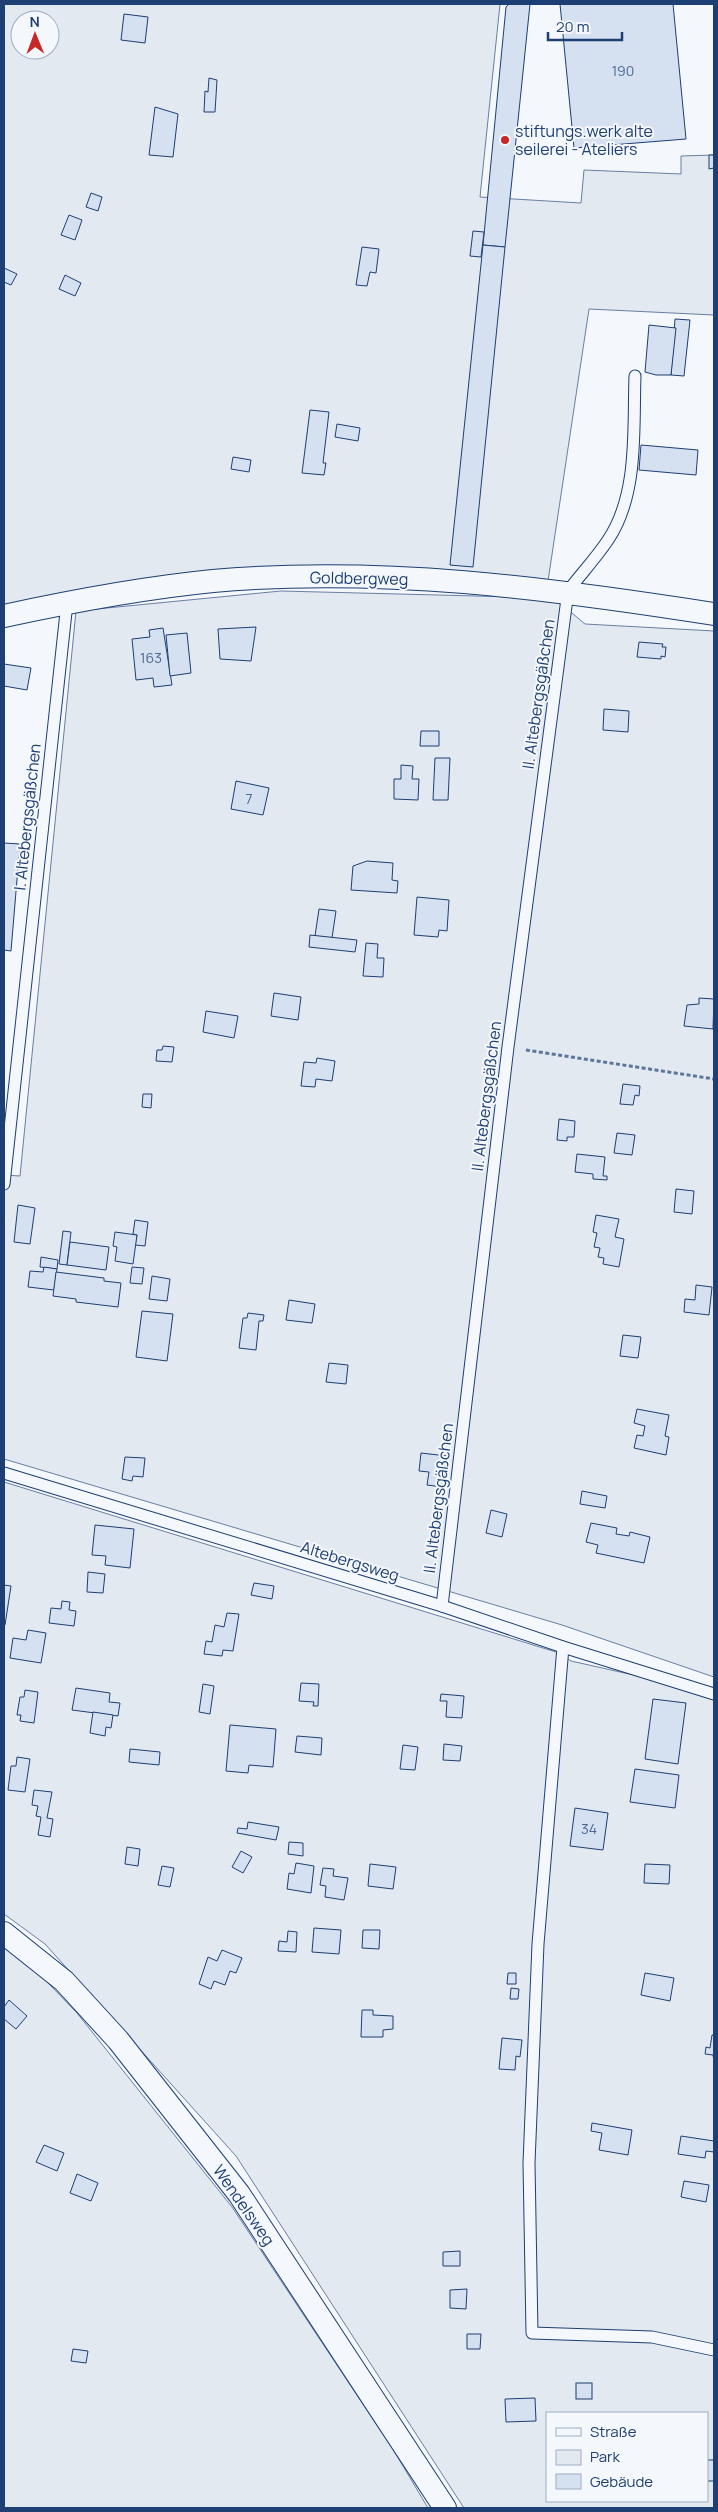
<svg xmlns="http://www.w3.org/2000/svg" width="718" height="2512" font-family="Manrope,sans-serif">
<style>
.green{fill:#e3e9f0;stroke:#687fa3;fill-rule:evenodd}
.building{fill:#d5e0f0;stroke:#1d3f73}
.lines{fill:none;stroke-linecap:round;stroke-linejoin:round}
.lane-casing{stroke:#1d3f73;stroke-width:13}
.street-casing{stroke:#1d3f73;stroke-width:24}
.path{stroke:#5e769c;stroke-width:3;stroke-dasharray:4 2.5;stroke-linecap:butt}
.lane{stroke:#f4f7fb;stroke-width:11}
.street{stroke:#f4f7fb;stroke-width:22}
.poi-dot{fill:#c62828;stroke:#f4f7fb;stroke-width:2}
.labels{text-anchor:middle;stroke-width:4;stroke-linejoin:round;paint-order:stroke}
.number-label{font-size:14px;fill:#4b6792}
.poi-label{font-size:16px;fill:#1d3f73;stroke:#f4f7fb;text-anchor:start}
.street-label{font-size:16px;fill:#1d3f73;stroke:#f4f7fb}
</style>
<rect width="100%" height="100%" fill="#f4f7fb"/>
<g class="green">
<path d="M4,4H500L480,197L581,203L584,170L681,174V156L714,155V315L589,309L548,581L367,572L4,606ZM20,20H50V50H20Z"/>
<polygon points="281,591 554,598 585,624 714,631 714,1677 562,1625 4,1459 4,1175 20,1176 76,611"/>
<path d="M4,1482L556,1652L571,1661L714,1693V2508H464L236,2156L45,1944L4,1914ZM547,2413H707V2501H547Z"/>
<polygon points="4,1945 23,1957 77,2013 232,2207 394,2451 428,2508 4,2508"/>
</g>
<g class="building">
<polygon points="509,4 530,4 505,247 483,245 506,7"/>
<polygon points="560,4 673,4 686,139 574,148"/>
<polygon points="124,14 148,17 145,43 121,40"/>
<polygon points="209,78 217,80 215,112 204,112 205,91 208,92"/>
<polygon points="155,107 178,114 173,157 149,155"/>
<polygon points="709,155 714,155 714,168 709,169"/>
<polygon points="91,193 102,197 98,211 86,207"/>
<polygon points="69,215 82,220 75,240 61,235"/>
<polygon points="473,231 484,232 481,257 470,256"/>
<polygon points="483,245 505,247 473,567 450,565"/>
<polygon points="362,247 379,249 376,273 370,272 367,286 356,285"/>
<polygon points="4,268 17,274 11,285 4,282"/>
<polygon points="65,275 81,283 75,296 59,289"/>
<polygon points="675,319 690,320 684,376 671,375"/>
<polygon points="649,325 676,328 671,375 656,375 645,372"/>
<polygon points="310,410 329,412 323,463 326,463 324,475 302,473"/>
<polygon points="337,424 360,428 358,441 335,437"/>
<polygon points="641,445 698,450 696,475 639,470"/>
<polygon points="233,457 251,460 249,472 231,469"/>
<polygon points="256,627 251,661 220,659 218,629"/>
<polygon points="163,628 172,685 154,687 153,678 136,680 132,639 150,637 149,630"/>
<polygon points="187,633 191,673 170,676 166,635"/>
<polygon points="639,642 663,644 662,647 666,647 665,657 661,656 661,659 637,657"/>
<polygon points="4,664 31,668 27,690 4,686"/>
<polygon points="604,709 629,711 628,732 603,730"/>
<polygon points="421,731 439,731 439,746 420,746"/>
<polygon points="435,758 450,758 448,800 433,800"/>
<polygon points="401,765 413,766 412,779 419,779 418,800 394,799 394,779 401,779"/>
<polygon points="236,781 269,788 263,815 231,809"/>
<polygon points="4,843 20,844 11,951 4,950"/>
<polygon points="367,861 393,863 392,880 398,881 397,893 351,890 353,866"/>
<polygon points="417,897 449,900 447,931 439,930 438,937 414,935"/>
<polygon points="319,909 336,911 332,938 315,936"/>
<polygon points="310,935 357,940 355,952 309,947"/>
<polygon points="366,943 378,944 377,958 384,958 383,977 363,976"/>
<polygon points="274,993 301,997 298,1020 271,1016"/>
<polygon points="699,998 714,999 713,1029 684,1026 687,1005 699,1004"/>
<polygon points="206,1011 238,1016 234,1038 203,1032"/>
<polygon points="163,1046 174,1047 172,1062 156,1061 157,1050 162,1050"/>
<polygon points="317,1058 335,1061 332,1081 316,1079 315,1087 301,1086 304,1062 316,1063"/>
<polygon points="623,1084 640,1086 639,1096 635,1095 633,1105 620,1104"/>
<polygon points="143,1094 152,1094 151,1108 142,1107"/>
<polygon points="559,1119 575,1121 574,1137 567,1137 567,1141 557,1140"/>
<polygon points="617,1133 635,1135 632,1155 614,1153"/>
<polygon points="577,1154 605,1157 603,1176 607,1176 607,1180 593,1179 593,1174 575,1172"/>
<polygon points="676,1189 694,1191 692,1214 674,1212"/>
<polygon points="18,1205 35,1208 30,1244 14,1242"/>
<polygon points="596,1215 619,1219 615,1237 624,1239 619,1267 603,1264 604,1258 598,1257 600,1248 594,1247 597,1233 593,1232"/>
<polygon points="135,1220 148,1222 145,1246 135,1245 137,1235 133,1234"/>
<polygon points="63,1231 71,1232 67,1265 59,1264"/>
<polygon points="115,1232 137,1235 133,1264 115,1261 117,1247 113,1246"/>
<polygon points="70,1242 109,1247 106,1270 67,1265"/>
<polygon points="41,1257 58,1260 57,1269 40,1267"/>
<polygon points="44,1267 57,1269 54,1290 28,1287 30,1271 43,1272"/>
<polygon points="132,1267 144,1268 142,1284 130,1283"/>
<polygon points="56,1272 104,1278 104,1281 121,1283 118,1307 76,1302 76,1299 53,1296"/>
<polygon points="152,1276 170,1279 167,1301 149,1299"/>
<polygon points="696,1285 712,1287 709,1315 684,1312 685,1299 695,1300"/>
<polygon points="289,1300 315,1304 312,1323 286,1320"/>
<polygon points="142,1311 173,1314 167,1361 136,1357"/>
<polygon points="248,1313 264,1315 263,1321 259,1321 256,1350 239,1348 243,1318 247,1318"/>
<polygon points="623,1335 641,1337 638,1358 620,1356"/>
<polygon points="329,1363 348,1365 346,1384 326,1382"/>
<polygon points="637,1409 669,1415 665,1436 669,1437 666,1455 634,1448 637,1435 643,1436 645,1426 634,1423"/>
<polygon points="421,1453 447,1456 443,1487 427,1485 429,1472 419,1471"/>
<polygon points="125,1457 145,1458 143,1477 133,1476 132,1481 122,1479"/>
<polygon points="582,1491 607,1496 605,1508 580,1504"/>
<polygon points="491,1510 507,1514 502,1537 486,1533"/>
<polygon points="591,1523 617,1528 616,1534 629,1536 630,1532 650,1537 644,1563 596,1553 598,1545 586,1542"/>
<polygon points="95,1525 134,1529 130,1568 105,1565 106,1556 92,1555"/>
<polygon points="88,1572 105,1574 103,1593 87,1592"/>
<polygon points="254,1583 274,1586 272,1599 251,1595"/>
<polygon points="4,1585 11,1586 5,1625 4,1625"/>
<polygon points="62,1601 70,1602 69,1610 76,1611 74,1626 49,1623 51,1608 61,1609"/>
<polygon points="227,1613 239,1614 233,1651 223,1650 222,1656 204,1654 206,1641 212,1642 215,1625 224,1627"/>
<polygon points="28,1630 46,1633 41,1663 10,1658 13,1638 26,1640"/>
<polygon points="301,1683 319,1684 318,1706 313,1706 314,1702 299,1701"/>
<polygon points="203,1684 214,1686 210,1714 199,1712"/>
<polygon points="76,1688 110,1693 109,1702 120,1703 118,1716 72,1710"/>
<polygon points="25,1690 38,1692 34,1723 20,1721 21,1715 17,1715 20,1697 24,1697"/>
<polygon points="441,1694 464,1696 462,1718 446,1717 447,1701 440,1701"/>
<polygon points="653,1699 686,1703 678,1764 645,1759"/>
<polygon points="93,1712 113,1715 111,1728 106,1727 105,1736 90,1733"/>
<polygon points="230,1725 276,1729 273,1767 249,1765 248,1773 226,1771"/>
<polygon points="297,1736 322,1738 321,1755 295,1752"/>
<polygon points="444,1744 462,1746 460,1761 443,1760"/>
<polygon points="403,1745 418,1747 415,1770 400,1769"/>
<polygon points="130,1749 160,1752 159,1765 129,1762"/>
<polygon points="17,1757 30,1759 25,1792 8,1790 11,1766 16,1766"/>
<polygon points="635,1769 679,1775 675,1808 630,1802"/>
<polygon points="34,1790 52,1792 47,1818 53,1819 50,1837 38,1835 41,1817 36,1816 38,1806 32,1805"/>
<polygon points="575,1808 608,1813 603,1850 570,1846"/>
<polygon points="248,1822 279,1827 276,1840 237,1833 238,1828 247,1829"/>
<polygon points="289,1842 303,1843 303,1856 288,1854"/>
<polygon points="127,1847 140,1849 138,1866 125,1864"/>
<polygon points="241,1851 252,1857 243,1873 232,1867"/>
<polygon points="296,1863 314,1866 311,1893 287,1889 289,1873 294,1874"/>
<polygon points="370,1864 396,1867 393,1889 368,1886"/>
<polygon points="645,1864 670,1865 669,1884 644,1883"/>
<polygon points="162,1866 174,1868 170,1887 158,1885"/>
<polygon points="323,1868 334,1869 333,1876 348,1878 344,1900 325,1897 326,1886 320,1885"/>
<polygon points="314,1928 341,1930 339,1954 312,1952"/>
<polygon points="363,1930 380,1930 379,1949 362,1948"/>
<polygon points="288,1931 297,1932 296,1952 278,1951 279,1941 287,1942"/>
<polygon points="222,1950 242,1958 236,1973 230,1971 225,1985 214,1981 211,1989 199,1984 208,1957 217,1961"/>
<polygon points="508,1973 516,1973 516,1984 507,1984"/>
<polygon points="645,1973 674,1978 670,2001 641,1995"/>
<polygon points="511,1988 519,1989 518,1999 510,1999"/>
<polygon points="9,2000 27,2016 16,2029 4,2019 4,2007"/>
<polygon points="362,2010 373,2010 373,2015 393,2016 393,2029 383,2030 383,2037 361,2037"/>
<polygon points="712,2035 714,2035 714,2061 713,2055 705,2054 706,2047 710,2048"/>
<polygon points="502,2038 522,2040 520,2057 516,2056 515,2070 499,2069"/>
<polygon points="592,2123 632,2130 628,2155 599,2150 602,2133 591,2131"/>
<polygon points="681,2136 714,2141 714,2152 706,2151 705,2158 678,2154"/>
<polygon points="44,2145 64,2153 57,2171 36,2162"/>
<polygon points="77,2174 98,2183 91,2201 70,2193"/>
<polygon points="684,2181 709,2185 706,2202 681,2197"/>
<polygon points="460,2251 460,2266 443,2266 443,2252"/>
<polygon points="467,2289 466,2309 450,2308 450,2290"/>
<polygon points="467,2334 481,2334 480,2349 467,2349"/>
<polygon points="73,2349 88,2351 86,2363 71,2361"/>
<rect x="576" y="2383" width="16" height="16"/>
<polygon points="535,2398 536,2421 506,2422 505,2399"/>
<rect x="707" y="2460" width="7" height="21"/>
</g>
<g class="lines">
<defs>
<g id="lane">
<polyline points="4,1184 67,603"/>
<polyline points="4,1473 442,1606 563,1647 714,1694"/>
<path d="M442,1606L508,1047L568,591C581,574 596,558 608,540C639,494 633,428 635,376"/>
<polyline points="563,1647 538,1944 529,2163 532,2333 652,2337 714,2350"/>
</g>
<g id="street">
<path d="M4,616C73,601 142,588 213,581C381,566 548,588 714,614"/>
<polyline points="4,1933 64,1981 118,2040 239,2194 445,2508"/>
</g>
</defs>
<use href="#lane" class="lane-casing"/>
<use href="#street" class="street-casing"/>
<polyline class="path" points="526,1050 714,1079"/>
<use href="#lane" class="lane"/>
<use href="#street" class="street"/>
</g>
<circle class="poi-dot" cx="505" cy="140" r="5"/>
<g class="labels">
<g class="number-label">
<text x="623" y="76">190</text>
<text x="151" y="663">163</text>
<text x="249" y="804">7</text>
<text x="589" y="1834">34</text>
</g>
<g class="poi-label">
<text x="515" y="137">stiftungs.werk alte<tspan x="515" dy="18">seilerei - Ateliers</tspan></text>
</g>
<g class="street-label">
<text transform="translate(359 578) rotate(1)" y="6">Goldbergweg</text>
<text transform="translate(538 694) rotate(-82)" y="6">II. Altebergsgäßchen</text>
<text transform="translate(27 817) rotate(-84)" y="6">I. Altebergsgäßchen</text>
<text transform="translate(486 1096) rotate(-83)" y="6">II. Altebergsgäßchen</text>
<text transform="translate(438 1498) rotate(-83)" y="6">II. Altebergsgäßchen</text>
<text transform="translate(350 1561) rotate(17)" y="6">Altebergsweg</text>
<text transform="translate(244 2205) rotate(55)" y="6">Wendelsweg</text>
</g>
</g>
<rect width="718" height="2512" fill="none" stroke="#1d3f73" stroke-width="10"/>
<rect x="546" y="2412" width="162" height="90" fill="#f4f7fb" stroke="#9eadc5"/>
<rect x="556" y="2428" width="25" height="8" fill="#f4f7fb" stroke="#9eadc5"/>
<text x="590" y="2437" font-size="15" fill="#1d3f73">Straße</text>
<rect x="556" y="2450" width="25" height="15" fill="#e3e9f0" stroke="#9eadc5"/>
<text x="590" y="2462" font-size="15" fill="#1d3f73">Park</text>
<rect x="556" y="2474" width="25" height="15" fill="#d5e0f0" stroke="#9eadc5"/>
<text x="590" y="2487" font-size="15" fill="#1d3f73">Gebäude</text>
<g transform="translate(35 35) rotate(359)"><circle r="24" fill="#f4f7fb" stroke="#9eadc5"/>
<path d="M0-4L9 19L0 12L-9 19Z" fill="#c62828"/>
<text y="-8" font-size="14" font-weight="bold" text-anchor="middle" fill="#1d3f73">N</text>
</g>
<path d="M548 32v8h74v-8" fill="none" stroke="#1d3f73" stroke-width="2.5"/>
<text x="556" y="32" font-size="15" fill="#1d3f73" stroke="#f4f7fb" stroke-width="4" paint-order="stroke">20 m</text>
</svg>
